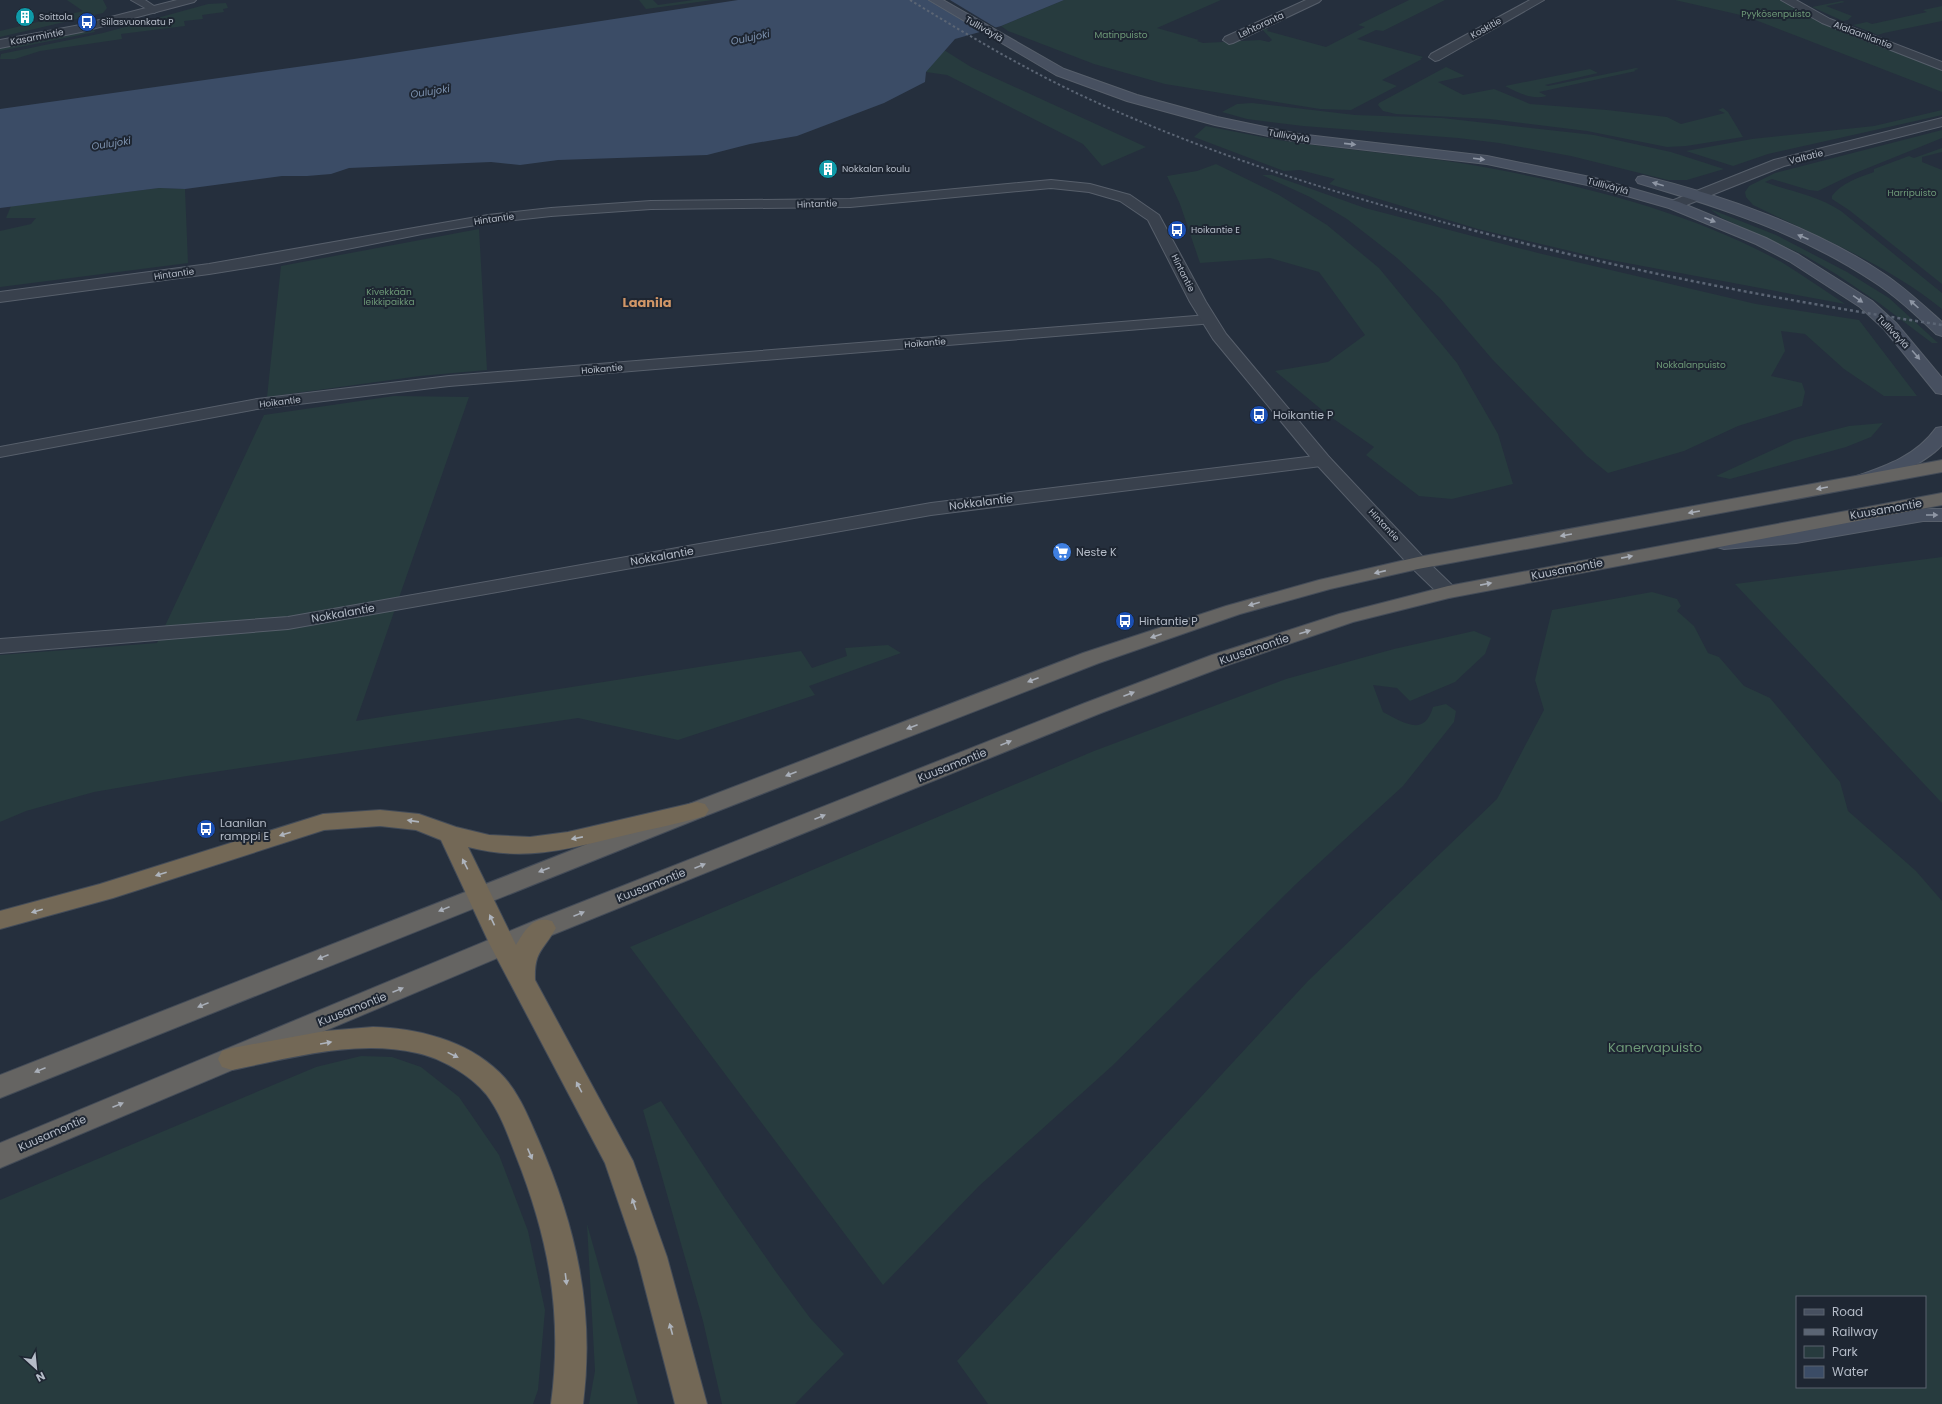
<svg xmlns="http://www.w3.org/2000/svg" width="1942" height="1404" font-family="Poppins,sans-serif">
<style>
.green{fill:#273b3e;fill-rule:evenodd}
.water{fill:#3b4c66}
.pier{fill:#252f3d}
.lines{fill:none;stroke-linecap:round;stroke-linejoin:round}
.minor-casing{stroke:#575f6b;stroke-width:2}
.tertiary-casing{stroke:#575f6b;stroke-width:2}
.secondary-casing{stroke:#575f6b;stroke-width:2}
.trunk-casing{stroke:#444c58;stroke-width:2}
.motorway-casing{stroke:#444c58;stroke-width:2}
.minor{fill:#39414d;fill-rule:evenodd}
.tertiary{fill:#39414d;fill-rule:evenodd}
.secondary{fill:#475060;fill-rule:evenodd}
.trunk{fill:#656462;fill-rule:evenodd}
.motorway{fill:#736856;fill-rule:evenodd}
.rail-far1{stroke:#5b6574;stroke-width:2;stroke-dasharray:2.5 2.5;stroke-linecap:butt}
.rail{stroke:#5b6574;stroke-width:2.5;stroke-dasharray:3 3;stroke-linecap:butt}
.oneway{fill:#8e96a4}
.oneway2{fill:#a9afb9}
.oneway3{fill:#aeb4bd}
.labels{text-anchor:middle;stroke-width:4;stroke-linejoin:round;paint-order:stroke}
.far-park-label{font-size:9px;fill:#6d9877;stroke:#1e2632}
.far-poi-label{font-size:9px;fill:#b5bcc8;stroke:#1e2632;text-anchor:start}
.far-street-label{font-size:9px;fill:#b5bcc8;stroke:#1e2632}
.far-water-label{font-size:10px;font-style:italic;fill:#7d92af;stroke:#1e2632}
.poi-label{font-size:11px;fill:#b5bcc8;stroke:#1e2632;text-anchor:start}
.street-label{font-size:11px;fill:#b5bcc8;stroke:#1e2632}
.far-district-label{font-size:13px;font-weight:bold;fill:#d19667;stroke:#1e2632}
.near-park-label{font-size:13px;fill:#6d9877;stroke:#1e2632}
</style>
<rect width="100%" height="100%" fill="#252f3d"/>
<g class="green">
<polygon points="67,0 103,0 107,8 103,13 0,37 0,31 83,11"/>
<polygon points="639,0 653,0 658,5 693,0 713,0 646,9"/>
<polygon points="1064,0 1221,0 1157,28 1199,40 1197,41 1203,43 1260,40 1269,42 1272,40 1262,29 1269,29 1267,31 1326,47 1365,27 1358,25 1409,0 1445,0 1383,31 1376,30 1357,39 1423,57 1420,59 1422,59 1382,80 1397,86 1351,110 1320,109 1165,84 1094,64 1008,31 1001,26"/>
<path d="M1675,0H1781C1827,30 1891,49 1942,69V92L1745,16Z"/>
<polygon points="1842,1 1845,2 1826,6 1852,16 1848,20 1843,21 1812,7"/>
<polygon points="226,3 228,8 223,9 224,12 202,15 203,19 184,21 185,26 121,34 122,39 40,51 15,59 0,59 1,54 103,33 208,4"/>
<polygon points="1942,6 1942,21 1884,33 1878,35 1853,25 1867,22 1872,24 1927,12 1923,10"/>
<polygon points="94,30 95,32 0,51 0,48"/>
<polygon points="944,50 971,67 1146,147 1102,166 1083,144 947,75 926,72"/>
<polygon points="1446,67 1465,76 1438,82 1463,95 1494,89 1530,104 1607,110 1667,117 1681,124 1725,113 1718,110 1723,108 1728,112 1743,137 1686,146 1667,147 1587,131 1490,119 1396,114 1383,111 1378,105 1379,103"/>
<path d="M1636,68L1639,69L1634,70L1636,71L1539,92L1547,96C1531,100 1519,93 1505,86L1590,69L1598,73L1545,85L1548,86Z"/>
<polygon points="1252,103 1355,115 1442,118 1594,135 1671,152 1724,169 1687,180 1668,180 1571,156 1499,143 1458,138 1303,126 1247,119 1222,112 1237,104"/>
<polygon points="1942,110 1942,115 1768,154 1733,166 1686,151 1752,139 1874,126"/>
<path d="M1206,126C1237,132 1268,139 1299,143C1362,152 1426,156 1489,168C1589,187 1693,213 1783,263C1804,276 1824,290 1845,304L1600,258L1478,229L1329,184L1335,179L1300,170L1284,171L1194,137Z"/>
<path d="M1942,130V138L1853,174L1818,191L1809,190L1772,179L1765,182C1791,192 1817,195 1841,211L1942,293V309C1885,263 1818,237 1753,205L1746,197L1745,192L1749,186L1775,173Z"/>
<path d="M1942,148V152L1922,157V162L1942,170V284L1849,210L1832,199V196C1841,183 1860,177 1874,172V169L1909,156L1914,158Z"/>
<polygon points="1216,164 1279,195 1327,225 1379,268 1457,363 1498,434 1513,484 1452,499 1419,496 1366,455 1374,447 1328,415 1275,371 1328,362 1365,335 1319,272 1270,258 1200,263 1180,204 1167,176 1197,171"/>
<polygon points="1262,175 1272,175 1365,208 1538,253 1756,304 1859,320 1917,396 1884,396 1844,369 1805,334 1781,331 1785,351 1771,376 1802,383 1805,392 1802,406 1738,426 1684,451 1608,473 1587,456 1492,359 1440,298 1397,258 1347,219 1310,197"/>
<polygon points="159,188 185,189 188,263 0,287 0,231 31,224 36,218 6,218 11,206"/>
<polygon points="1710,209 1776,235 1847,272 1889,298 1938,343 1932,343 1879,303 1836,274 1804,255 1722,218"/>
<polygon points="479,229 487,370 420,376 267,397 281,266"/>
<polygon points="394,396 469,397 356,721 801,651 812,668 847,656 845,648 888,645 901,653 809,686 815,695 678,740 578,718 187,776 94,792 26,811 0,822 0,655 157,643 264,415"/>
<polygon points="1883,423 1871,437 1846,447 1730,479 1716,476 1794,440 1849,426"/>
<polygon points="1942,557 1942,803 1735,584"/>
<path d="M1652,592L1677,599L1681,606L1677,611L1694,626L1708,653L1719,657L1744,686L1770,698L1840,782L1848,811L1916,871L1942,901V1404H988L957,1361L1308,981L1497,799L1544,710L1535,680L1552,610ZM1797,1297H1925V1387H1797Z"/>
<path d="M1474,631L1491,638L1485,654L1455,682L1410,701L1397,688L1373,685L1383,712C1403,722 1424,738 1433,707L1446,704L1456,711L1454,722L1403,786L1296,884L1112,1066L979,1186L883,1285L630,947L1094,751L1286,679L1394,649Z"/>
<polygon points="361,1056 392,1057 421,1067 459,1097 499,1155 528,1231 545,1310 538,1390 533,1404 0,1404 0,1200 316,1067"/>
<polygon points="661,1101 724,1197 776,1272 810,1318 844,1354 795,1404 722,1404 703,1321 643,1110"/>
<polygon points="587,1224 638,1404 589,1404 595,1371"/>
</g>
<polygon class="water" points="738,0 1064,0 1001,26 955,39 926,72 925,82 884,103 797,136 750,144 707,155 558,160 520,165 491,162 349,168 331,174 307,176 282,176 185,189 159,188 0,208 0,109 354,59"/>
<polygon class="pier" points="935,0 950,0 998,29 988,32"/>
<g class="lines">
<defs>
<g id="minor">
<polygon points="131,0 145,0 160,10 154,13"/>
<polygon points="1306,0 1321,0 1319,2 1233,43 1229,44 1223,40 1225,37"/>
<polygon points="1530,0 1544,0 1439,60 1435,61 1429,57 1431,54"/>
<polygon points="1781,0 1796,0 1830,19 1942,62 1942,70 1822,23"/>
<polygon points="1208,315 1214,317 1216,320 1214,323 449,386 257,409 0,457 0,447 257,399 449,376"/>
<polygon points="1323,455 1329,457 1332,461 1329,465 931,515 288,629 0,653 0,639 288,617 931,503"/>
</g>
<g id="tertiary">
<polygon points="177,0 196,0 194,2 81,32 0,48 0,40 80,25"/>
<polygon points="1942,118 1942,126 1784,166 1679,208 1669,208 1667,205 1669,202 1774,160"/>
<polygon points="1051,180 1090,184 1130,195 1159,215 1206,302 1226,334 1329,457 1425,559 1455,588 1458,592 1455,596 1448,598 1441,596 1411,567 1317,465 1213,339 1190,302 1148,220 1120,201 1089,192 1051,188 850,207 651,209 551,216 488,223 422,234 277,263 209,274 0,302 0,292 209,264 488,215 551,208 651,201 850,199"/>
</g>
<g id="secondary">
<polygon points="929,0 943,0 1064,69 1137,95 1217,117 1298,134 1487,156 1595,178 1679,202 1766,238 1799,255 1872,301 1896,323 1942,378 1942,394 1936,393 1884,329 1860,307 1789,261 1756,244 1669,208 1592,186 1487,164 1298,142 1215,125 1127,101 1056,75"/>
<path d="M1643,176C1722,195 1816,228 1884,274C1905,288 1923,305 1942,322V336L1936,334C1916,315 1895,295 1871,280C1800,233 1719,207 1638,183L1636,180L1638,177Z"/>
<path d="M1942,427V445C1928,461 1875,490 1854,485L1852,481L1854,477C1886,466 1916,456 1936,428Z"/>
<polygon points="1923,509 1942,509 1942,521 1923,521 1796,543 1724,549 1717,547 1714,543 1717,539 1724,537 1796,531"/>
</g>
<g id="trunk">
<polygon points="1942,460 1942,472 1418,569 1330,589 1240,614 1099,663 705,816 0,1098 0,1075 689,804 1083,653 1226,606 1319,580 1418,557"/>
<polygon points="1942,493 1942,505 1449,598 1353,622 1228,665 1101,713 552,935 0,1168 0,1143 534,921 1085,703 1212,655 1339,614 1448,586"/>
</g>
<g id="motorway">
<path d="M697,802L705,804L709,810L705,816C678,824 650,829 622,836C567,849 525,862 468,847L516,945C525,930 533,915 552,921L556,928C543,951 534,951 535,980L633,1161L667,1257L707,1404H675L637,1257L605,1163L490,945L441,840L416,830L380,826L324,830L113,898L0,929V911L100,884L323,814L380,810L419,814L456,827L489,835L530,837L568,832Z"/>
<path d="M373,1027C417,1028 466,1040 499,1072C518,1090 528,1116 538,1139C576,1226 595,1309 583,1404H551C563,1315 549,1239 516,1156C508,1135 500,1112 486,1094C470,1075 441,1058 417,1053C356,1039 291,1058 232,1070L222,1067L218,1059L222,1051L232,1048L325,1031Z"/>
</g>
</defs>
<use href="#minor" class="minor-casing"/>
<use href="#tertiary" class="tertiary-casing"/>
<use href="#secondary" class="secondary-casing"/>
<use href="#trunk" class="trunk-casing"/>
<use href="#motorway" class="motorway-casing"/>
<use href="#minor" class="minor"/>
<use href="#tertiary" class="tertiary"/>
<use href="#secondary" class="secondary"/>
<use href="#trunk" class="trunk"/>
<use href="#motorway" class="motorway"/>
<path class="rail-far1" d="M910,0C971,37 1033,74 1098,103C1215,156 1337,194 1461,227"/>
<path class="rail" d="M1457,226C1617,269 1779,300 1942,325"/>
</g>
<defs><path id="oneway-solid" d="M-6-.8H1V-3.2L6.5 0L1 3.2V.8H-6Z"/></defs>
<g class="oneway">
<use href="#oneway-solid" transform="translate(1350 144) rotate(6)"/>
<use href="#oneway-solid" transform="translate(1479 159) rotate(7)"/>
<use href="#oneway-solid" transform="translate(1658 184) rotate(-164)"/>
<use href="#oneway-solid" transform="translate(1710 220) rotate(21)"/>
<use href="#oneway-solid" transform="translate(1803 237) rotate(-157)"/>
<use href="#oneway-solid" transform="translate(1858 299) rotate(35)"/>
<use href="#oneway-solid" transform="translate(1914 304) rotate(-138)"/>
<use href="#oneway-solid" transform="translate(1916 355) rotate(49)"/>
<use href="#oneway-solid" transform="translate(1932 515)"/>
</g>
<g class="oneway2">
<use href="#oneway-solid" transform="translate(1822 488) rotate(170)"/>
<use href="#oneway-solid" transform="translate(1694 512) rotate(170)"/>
<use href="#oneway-solid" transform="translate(1566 535) rotate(170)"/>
<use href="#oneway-solid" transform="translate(1627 557) rotate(-11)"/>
<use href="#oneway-solid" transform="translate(1380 572) rotate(167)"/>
<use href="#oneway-solid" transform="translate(1486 584) rotate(-11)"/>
<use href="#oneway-solid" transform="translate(1254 604) rotate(164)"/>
<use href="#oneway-solid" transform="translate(1305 632) rotate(-18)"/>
<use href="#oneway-solid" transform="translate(1156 636) rotate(161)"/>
<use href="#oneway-solid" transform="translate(1033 680) rotate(159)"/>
<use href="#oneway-solid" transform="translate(1129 694) rotate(-21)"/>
<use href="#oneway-solid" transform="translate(912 727) rotate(159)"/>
<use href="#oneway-solid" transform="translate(1006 743) rotate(-22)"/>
<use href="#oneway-solid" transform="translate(791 774) rotate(159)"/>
<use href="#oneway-solid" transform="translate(820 817) rotate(-22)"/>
<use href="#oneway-solid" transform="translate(700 866) rotate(-22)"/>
<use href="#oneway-solid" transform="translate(544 870) rotate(159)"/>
<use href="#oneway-solid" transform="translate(444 909) rotate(158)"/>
<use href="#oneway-solid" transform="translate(579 914) rotate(-22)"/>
<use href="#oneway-solid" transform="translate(323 957) rotate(158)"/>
<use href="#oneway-solid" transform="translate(398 990) rotate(-22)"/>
<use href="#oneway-solid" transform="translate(203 1005) rotate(158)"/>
<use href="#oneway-solid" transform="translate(40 1070) rotate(158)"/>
<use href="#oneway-solid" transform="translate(118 1105) rotate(-22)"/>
</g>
<g class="oneway3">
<use href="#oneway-solid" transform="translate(413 821) rotate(-172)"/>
<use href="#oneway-solid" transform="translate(285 834) rotate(162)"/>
<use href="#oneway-solid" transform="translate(577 838) rotate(169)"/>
<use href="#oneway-solid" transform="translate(465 864) rotate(-117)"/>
<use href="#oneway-solid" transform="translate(161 874) rotate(162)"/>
<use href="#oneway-solid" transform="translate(37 911) rotate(164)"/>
<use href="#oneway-solid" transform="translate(492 920) rotate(-115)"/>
<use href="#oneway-solid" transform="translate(326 1043) rotate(-10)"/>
<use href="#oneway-solid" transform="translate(453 1055) rotate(26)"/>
<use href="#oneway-solid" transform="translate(579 1087) rotate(-118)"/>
<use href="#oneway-solid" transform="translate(530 1154) rotate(67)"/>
<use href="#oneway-solid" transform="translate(634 1204) rotate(-109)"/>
<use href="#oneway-solid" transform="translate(566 1279) rotate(83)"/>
<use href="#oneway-solid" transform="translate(671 1329) rotate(-105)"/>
</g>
<defs>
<symbol id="building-disc" viewBox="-11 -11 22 22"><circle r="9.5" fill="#0f9aa8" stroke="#1e2632"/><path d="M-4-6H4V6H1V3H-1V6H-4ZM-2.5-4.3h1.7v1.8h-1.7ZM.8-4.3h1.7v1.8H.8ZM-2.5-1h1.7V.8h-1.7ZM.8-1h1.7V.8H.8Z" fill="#fff"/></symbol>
<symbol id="bus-disc" viewBox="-11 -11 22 22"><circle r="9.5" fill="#1a4fb4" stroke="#1e2632"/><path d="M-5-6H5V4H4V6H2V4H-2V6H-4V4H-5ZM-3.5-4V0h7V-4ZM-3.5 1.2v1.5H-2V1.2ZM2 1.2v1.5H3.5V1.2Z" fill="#fff"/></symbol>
<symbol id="supermarket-disc" viewBox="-11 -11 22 22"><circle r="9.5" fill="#3f7fe0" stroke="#1e2632"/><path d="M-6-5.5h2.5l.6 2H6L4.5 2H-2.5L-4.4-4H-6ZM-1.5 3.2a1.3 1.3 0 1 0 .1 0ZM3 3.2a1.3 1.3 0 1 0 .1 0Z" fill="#fff"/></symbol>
</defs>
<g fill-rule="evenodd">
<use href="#building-disc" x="14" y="6" width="22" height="22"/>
<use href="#bus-disc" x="76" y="11" width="22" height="22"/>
<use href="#building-disc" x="817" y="158" width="22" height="22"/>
<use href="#bus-disc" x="1166" y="219" width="22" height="22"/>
<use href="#bus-disc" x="1248" y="404" width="22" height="22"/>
<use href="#supermarket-disc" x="1051" y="541" width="22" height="22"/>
<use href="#bus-disc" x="1114" y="610" width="22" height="22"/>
<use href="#bus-disc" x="195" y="818" width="22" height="22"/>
</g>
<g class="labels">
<g class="far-park-label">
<text x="1776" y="17">Pyykösenpuisto</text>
<text x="1121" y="38">Matinpuisto</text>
<text x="1912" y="196">Harripuisto</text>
<text x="389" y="295">Kivekkään<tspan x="389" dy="10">leikkipaikka</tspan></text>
<text x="1691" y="368">Nokkalanpuisto</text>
</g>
<g class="far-poi-label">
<text x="39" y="20">Soittola</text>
<text x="101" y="25">Siilasvuonkatu P</text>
<text x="842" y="172">Nokkalan koulu</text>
<text x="1191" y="233">Hoikantie E</text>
</g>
<g class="far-street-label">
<text transform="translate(1261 25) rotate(-25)" y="3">Lehtoranta</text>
<text transform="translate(1486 28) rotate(-29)" y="3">Koskitie</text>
<text transform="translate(984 29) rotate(30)" y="3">Tulliväylä</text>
<text transform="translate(1863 35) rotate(21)" y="3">Alalaanilantie</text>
<text transform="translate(37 37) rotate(-11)" y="3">Kasarmintie</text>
<text transform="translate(1289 136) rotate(10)" y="3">Tulliväylä</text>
<text transform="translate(1806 157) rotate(-14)" y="3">Valtatie</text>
<text transform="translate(1608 186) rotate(15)" y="3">Tulliväylä</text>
<text transform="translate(817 204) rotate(-2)" y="3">Hintantie</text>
<text transform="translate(494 219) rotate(-8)" y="3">Hintantie</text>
<text transform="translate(1183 273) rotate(63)" y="3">Hintantie</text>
<text transform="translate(174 274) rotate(-8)" y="3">Hintantie</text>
<text transform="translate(1893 332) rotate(46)" y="3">Tulliväylä</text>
<text transform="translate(925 343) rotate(-5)" y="3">Hoikantie</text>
<text transform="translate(602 369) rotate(-5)" y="3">Hoikantie</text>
<text transform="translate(280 402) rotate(-7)" y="3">Hoikantie</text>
<text transform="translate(1384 525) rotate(47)" y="3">Hintantie</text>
</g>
<g class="far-water-label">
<text transform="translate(750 37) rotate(-12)" y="4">Oulujoki</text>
<text transform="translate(430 91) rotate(-9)" y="4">Oulujoki</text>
<text transform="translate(111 143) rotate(-9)" y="4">Oulujoki</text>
</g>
<g class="poi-label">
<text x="1273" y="419">Hoikantie P</text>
<text x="1076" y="556">Neste K</text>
<text x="1139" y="625">Hintantie P</text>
<text x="220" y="827">Laanilan<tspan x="220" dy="13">ramppi E</tspan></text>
</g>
<g class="street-label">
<text transform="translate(981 502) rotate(-7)" y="4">Nokkalantie</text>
<text transform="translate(1886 509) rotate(-10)" y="4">Kuusamontie</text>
<text transform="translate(662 556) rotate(-10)" y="4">Nokkalantie</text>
<text transform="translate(1567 569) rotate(-11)" y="4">Kuusamontie</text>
<text transform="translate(343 613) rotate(-10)" y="4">Nokkalantie</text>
<text transform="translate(1254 649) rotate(-19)" y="4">Kuusamontie</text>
<text transform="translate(952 765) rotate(-22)" y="4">Kuusamontie</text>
<text transform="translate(651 885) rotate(-22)" y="4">Kuusamontie</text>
<text transform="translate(352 1009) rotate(-22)" y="4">Kuusamontie</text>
<text transform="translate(52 1133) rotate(-24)" y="4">Kuusamontie</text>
</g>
<g class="far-district-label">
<text x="647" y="307">Laanila</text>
</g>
<g class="near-park-label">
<text x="1655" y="1052">Kanervapuisto</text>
</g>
</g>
<rect x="1796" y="1296" width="130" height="92" fill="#1e2632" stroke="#5a626e"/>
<rect x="1804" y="1309" width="20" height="6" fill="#475060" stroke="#5a626e"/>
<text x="1832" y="1316" font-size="12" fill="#b5bcc8">Road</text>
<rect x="1804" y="1329" width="20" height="6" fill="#5b6574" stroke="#5a626e"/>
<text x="1832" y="1336" font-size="12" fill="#b5bcc8">Railway</text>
<rect x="1804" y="1346" width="20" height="12" fill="#273b3e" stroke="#5a626e"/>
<text x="1832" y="1356" font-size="12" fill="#b5bcc8">Park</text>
<rect x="1804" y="1366" width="20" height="12" fill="#3b4c66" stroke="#5a626e"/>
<text x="1832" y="1376" font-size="12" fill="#b5bcc8">Water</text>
<g transform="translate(36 1368) rotate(153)" stroke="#1e2632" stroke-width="3" paint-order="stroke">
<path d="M0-3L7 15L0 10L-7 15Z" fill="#b5bcc8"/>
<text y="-6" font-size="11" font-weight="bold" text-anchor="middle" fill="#b5bcc8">N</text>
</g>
</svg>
